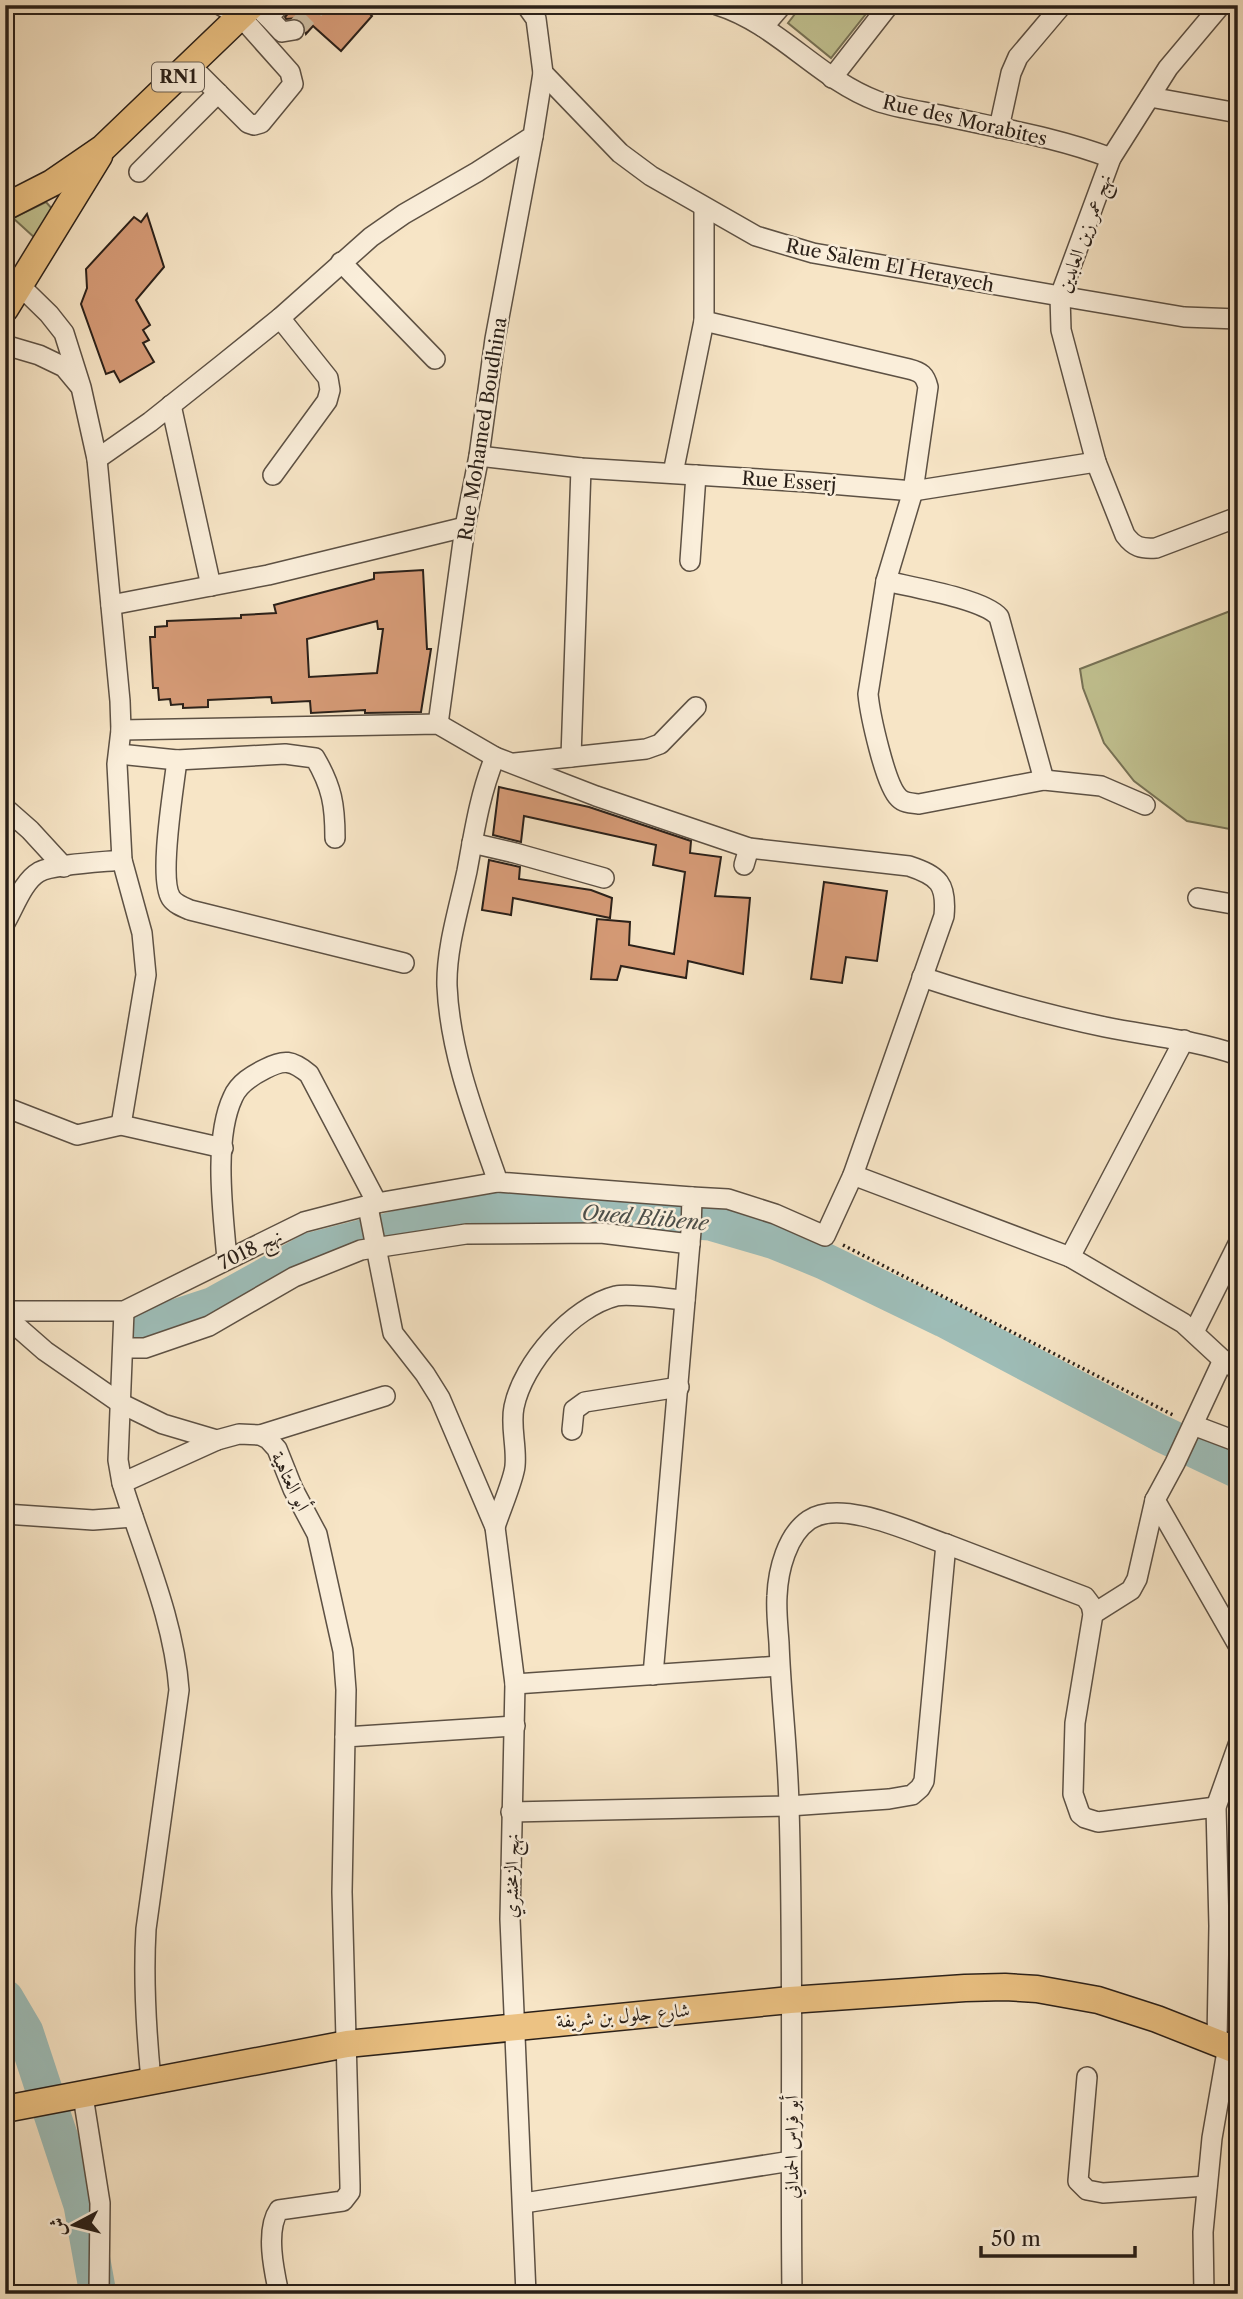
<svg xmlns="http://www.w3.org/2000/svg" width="1243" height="2299" font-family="'Libre Caslon Text',Amiri,serif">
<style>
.green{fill:#c2c392;stroke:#767256;stroke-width:2}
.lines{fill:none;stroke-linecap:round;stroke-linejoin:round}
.river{stroke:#9ebeb9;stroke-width:37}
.building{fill:#d69b77;stroke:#2a2019;stroke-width:2;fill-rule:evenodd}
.minor-tunnel{stroke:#cebea3;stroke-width:19;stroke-dasharray:19 10;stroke-linecap:butt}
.minor-casing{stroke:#5d5144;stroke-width:22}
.major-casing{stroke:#2a2019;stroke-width:29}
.path{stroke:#2a2019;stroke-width:3.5;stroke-dasharray:2 3.5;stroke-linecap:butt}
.minor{stroke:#faeeda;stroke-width:19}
.major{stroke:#ecc283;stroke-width:26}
.labels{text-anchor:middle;stroke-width:5;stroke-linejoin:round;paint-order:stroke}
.shield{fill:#faeeda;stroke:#685e53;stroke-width:2}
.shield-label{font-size:18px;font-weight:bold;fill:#2a2019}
.street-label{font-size:19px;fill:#2a2019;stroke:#faeeda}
.water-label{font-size:21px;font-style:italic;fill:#4d4f49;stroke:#faeeda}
</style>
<rect width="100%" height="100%" fill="#f7e5c6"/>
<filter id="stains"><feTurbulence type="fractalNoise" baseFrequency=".00286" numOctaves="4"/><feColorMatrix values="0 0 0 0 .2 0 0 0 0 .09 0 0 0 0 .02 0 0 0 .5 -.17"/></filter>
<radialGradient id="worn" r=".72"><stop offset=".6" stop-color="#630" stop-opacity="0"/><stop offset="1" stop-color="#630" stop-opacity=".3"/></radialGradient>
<g class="green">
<polygon points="802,5 873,5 831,58 788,23"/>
<polygon points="46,202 54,211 36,239 13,218"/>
<polygon points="1238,608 1238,828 1235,830 1187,821 1134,781 1104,743 1083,688 1080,669"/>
</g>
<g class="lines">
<g class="river">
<polyline points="144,1328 214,1305 311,1251 460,1213 520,1209 710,1222 775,1241 824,1261 944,1319 1160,1433 1238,1470"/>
<polyline points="5,1998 25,2032 82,2205 98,2294"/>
</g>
</g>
<g class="building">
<polygon points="295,5 361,5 372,16 341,51 313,26 306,34 303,22 298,18 286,19 285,17"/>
<polygon points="147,214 164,267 136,300 150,325 143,330 149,340 143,343 154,362 120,382 114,371 106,374 81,304 87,288 86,269 134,217 141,222"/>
<path d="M423,570L427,649H431L421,712L365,713V710L311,713L310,701L272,703L271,697L208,700V707L183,708V704L171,705L170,699L159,700L158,688H153L150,637H155V627L167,626V621L241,618V615L276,613L274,605L374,579V573ZM377,621L378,629H383L377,673L309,677L307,639Z"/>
<polygon points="499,787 589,807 691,841 690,853 721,857 715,896 750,898 743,974 688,961 686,978 621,966 617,980 591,979 597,919 630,922 629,945 674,954 685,872 653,865 656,845 524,816 521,842 493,835"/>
<polygon points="489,860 520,867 519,879 591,890 612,898 610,918 513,898 511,915 482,910"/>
<polygon points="824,882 887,891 877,961 846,957 842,983 811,979"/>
</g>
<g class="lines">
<polyline class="minor-tunnel" points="294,30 319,5"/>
<defs>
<g id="minor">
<polyline points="255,5 268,17 280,5"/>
<polyline points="526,5 536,19 543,73 620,153 651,176 756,236 813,253 1060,296 1184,317 1238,319"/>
<path d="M717,5C778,24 818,79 877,101C897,108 920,111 940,115C998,128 1056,137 1111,158"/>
<path d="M1221,5L1168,68L1111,158L1060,296L1061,330L1096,462L1125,535C1134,547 1141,549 1156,548L1238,517"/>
<polyline points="268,17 282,32 294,30"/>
<polyline points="763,27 782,5"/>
<polyline points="190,65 248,123 254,125 261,123 293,84 290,72 241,17 220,5"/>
<polyline points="832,78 889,5"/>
<polyline points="1150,97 1238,113"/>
<polyline points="999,128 1011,73 1018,57 1062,5"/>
<polyline points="139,172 218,93"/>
<polyline points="341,262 435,359"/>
<polyline points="5,271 49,314 64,333 81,387 97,459 120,701 121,730 117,764 122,860 142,933 146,975 121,1125"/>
<path d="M704,321L909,369C921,372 925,375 928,387L913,491L886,581L868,694C870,714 885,785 899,798C904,803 911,803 919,804L1044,780L1101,786L1145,805"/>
<polyline points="5,345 39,355 64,367 79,385"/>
<polyline points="171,405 211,586"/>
<polyline points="479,456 581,468 807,482 913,491 1096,462"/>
<polyline points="97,459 150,422 223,364 280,318 371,237 404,214 477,172 533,136 543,73"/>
<polyline points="673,473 704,321 704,208"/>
<polyline points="273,475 327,401 330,390 328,378 280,318"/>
<polyline points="690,561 696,475"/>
<path d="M886,581C911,587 984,599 999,617L1044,780"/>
<polyline points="111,605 268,575 465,527"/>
<polyline points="438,724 465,527 479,456 495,339 533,136"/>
<path d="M121,730L438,724L495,757L596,796L749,848L909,866C939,876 947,884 944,916L853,1175L825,1236L775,1214L728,1199L692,1197"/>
<path d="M119,754L177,760L285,754L315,758C332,787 335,805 335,838"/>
<path d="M495,757C480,793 474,833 467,871C459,908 446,949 447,986C450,1054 476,1119 498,1182L692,1197L691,1231L653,1675"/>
<polyline points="571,757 581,468"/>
<path d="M177,760C174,787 158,878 171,898C175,904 183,907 190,910L404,963"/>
<polyline points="515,763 646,749 660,744 696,707"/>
<polyline points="5,808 30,830 64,867"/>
<polyline points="472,843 515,853 604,878"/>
<polyline points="744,865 749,848"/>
<polyline points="1198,898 1238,905"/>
<path d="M5,923C14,908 23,881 39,872C54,864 103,862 122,860"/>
<path d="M922,977C983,997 1043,1014 1105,1027C1150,1036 1195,1040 1238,1055"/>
<polyline points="5,1107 77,1135 121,1125 223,1148"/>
<polyline points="853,1175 1070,1257 1183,1323 1223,1360"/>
<polyline points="368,1207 393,1333 425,1374 440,1398 495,1527 515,1684 510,1919 526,2294"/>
<polyline points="1070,1257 1184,1040"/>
<path d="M227,1259C223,1213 213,1139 233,1097C239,1083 253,1075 265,1069C284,1059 292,1060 309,1074L377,1203"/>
<polyline points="5,1311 124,1311 304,1222 377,1203 498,1182"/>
<path d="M124,1311L118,1460L122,1483C143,1551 174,1619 179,1690L146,1929C143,1980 146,2029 151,2080"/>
<polyline points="5,1316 45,1351 120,1403 163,1424 217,1440 239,1434 260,1435 268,1439 277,1449 293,1489 317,1534 343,1651 346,1690 345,1737"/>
<polyline points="1194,1332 1238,1244"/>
<polyline points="123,1348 145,1348 209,1326 294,1277 361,1250 466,1234 601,1233 690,1244"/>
<polyline points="1238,1370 1223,1360 1175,1463 1155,1500 1238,1645"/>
<polyline points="1193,1425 1238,1442"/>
<polyline points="572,1430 574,1410 585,1402 679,1387"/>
<polyline points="260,1435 385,1396"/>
<polyline points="122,1483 217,1440"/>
<polyline points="5,1514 93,1520 133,1517"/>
<path d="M495,1527C500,1511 514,1479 515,1466C517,1446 510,1426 514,1407C523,1363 572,1307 616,1296C631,1293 668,1299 685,1300"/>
<polyline points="1093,1614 1131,1590 1137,1579 1155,1500"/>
<polyline points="515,1684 779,1666"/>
<polyline points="511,1812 789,1806 889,1799 912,1795 920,1788 924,1781 946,1544 1085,1597 1091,1605 1093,1614 1075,1723 1073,1794 1080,1814 1085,1818 1098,1822 1216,1807"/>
<polyline points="1217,2041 1219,1926 1216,1807 1238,1745"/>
<polyline points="1087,2077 1078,2181 1087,2190 1103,2193 1207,2186"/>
<polyline points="83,2096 100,2203 99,2294"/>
<polyline points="524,2203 791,2161"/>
<path d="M279,2294C274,2271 265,2230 279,2210L343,2201L350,2192V2185L342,1892L345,1737L515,1726"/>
<path d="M792,2294C790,2132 794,1969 789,1807C788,1752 781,1698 779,1643C778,1628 776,1611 777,1596C778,1570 787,1535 809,1520C841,1498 913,1533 946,1544"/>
<polyline points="1204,2294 1203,2232 1212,2138 1228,2046"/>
</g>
<g id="major">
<polyline points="5,207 52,183 103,148 252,5"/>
<polyline points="5,309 99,156"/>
<polyline points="5,2109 347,2044 790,2000 965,1988 1005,1987 1037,1989 1098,2000 1157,2019 1238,2051"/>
</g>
</defs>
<use href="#minor" class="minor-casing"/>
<use href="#major" class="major-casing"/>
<polyline class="path" points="843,1245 1175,1416"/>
<use href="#minor" class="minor"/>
<use href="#major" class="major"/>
</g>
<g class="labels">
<rect class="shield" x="152" y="62.5" width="52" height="29" rx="5"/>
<g class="shield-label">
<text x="178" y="83">RN1</text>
</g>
<g class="street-label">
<text transform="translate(965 120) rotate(13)" y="7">Rue des Morabites</text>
<text transform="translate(1084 233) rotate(-70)" y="7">نهج عمر زين العابدين</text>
<text transform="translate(890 265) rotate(11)" y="7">Rue Salem El Herayech</text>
<text transform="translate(482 429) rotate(-81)" y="7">Rue Mohamed Boudhina</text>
<text transform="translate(789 481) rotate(4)" y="7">Rue Esserj</text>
<text transform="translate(250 1249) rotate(-26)" y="7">نهج 7018</text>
<text transform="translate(291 1481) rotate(64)" y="7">أبو العتاهية</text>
<text transform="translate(511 1876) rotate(-89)" y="7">نهج الزمخشري</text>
<text transform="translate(623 2015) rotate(-5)" y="7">شارع جلول بن شريفة</text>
<text transform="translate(791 2147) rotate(-90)" y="7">أبو فراس الحمداني</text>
</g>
<g class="water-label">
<text transform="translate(645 1218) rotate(5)" y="7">Oued Blibene</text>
</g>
</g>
<rect width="1243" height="2299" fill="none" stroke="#f7e5c6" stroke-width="28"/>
<rect x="7" y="7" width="1229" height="2285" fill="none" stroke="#2a2019" stroke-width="3.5"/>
<rect x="14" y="14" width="1215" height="2271" fill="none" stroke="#2a2019" stroke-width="2"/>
<g transform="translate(74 2225) rotate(263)" stroke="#faeeda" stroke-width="5" paint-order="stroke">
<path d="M0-5L12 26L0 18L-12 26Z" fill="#2a2019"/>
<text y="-10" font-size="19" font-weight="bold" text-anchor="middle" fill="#2a2019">ش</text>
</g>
<path d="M981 2246v10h154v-10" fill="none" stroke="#2a2019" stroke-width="3.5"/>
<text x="991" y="2246" font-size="21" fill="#2a2019" stroke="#faeeda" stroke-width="5" paint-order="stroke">50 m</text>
<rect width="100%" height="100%" filter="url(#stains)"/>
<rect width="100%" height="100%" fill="url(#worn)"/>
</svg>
